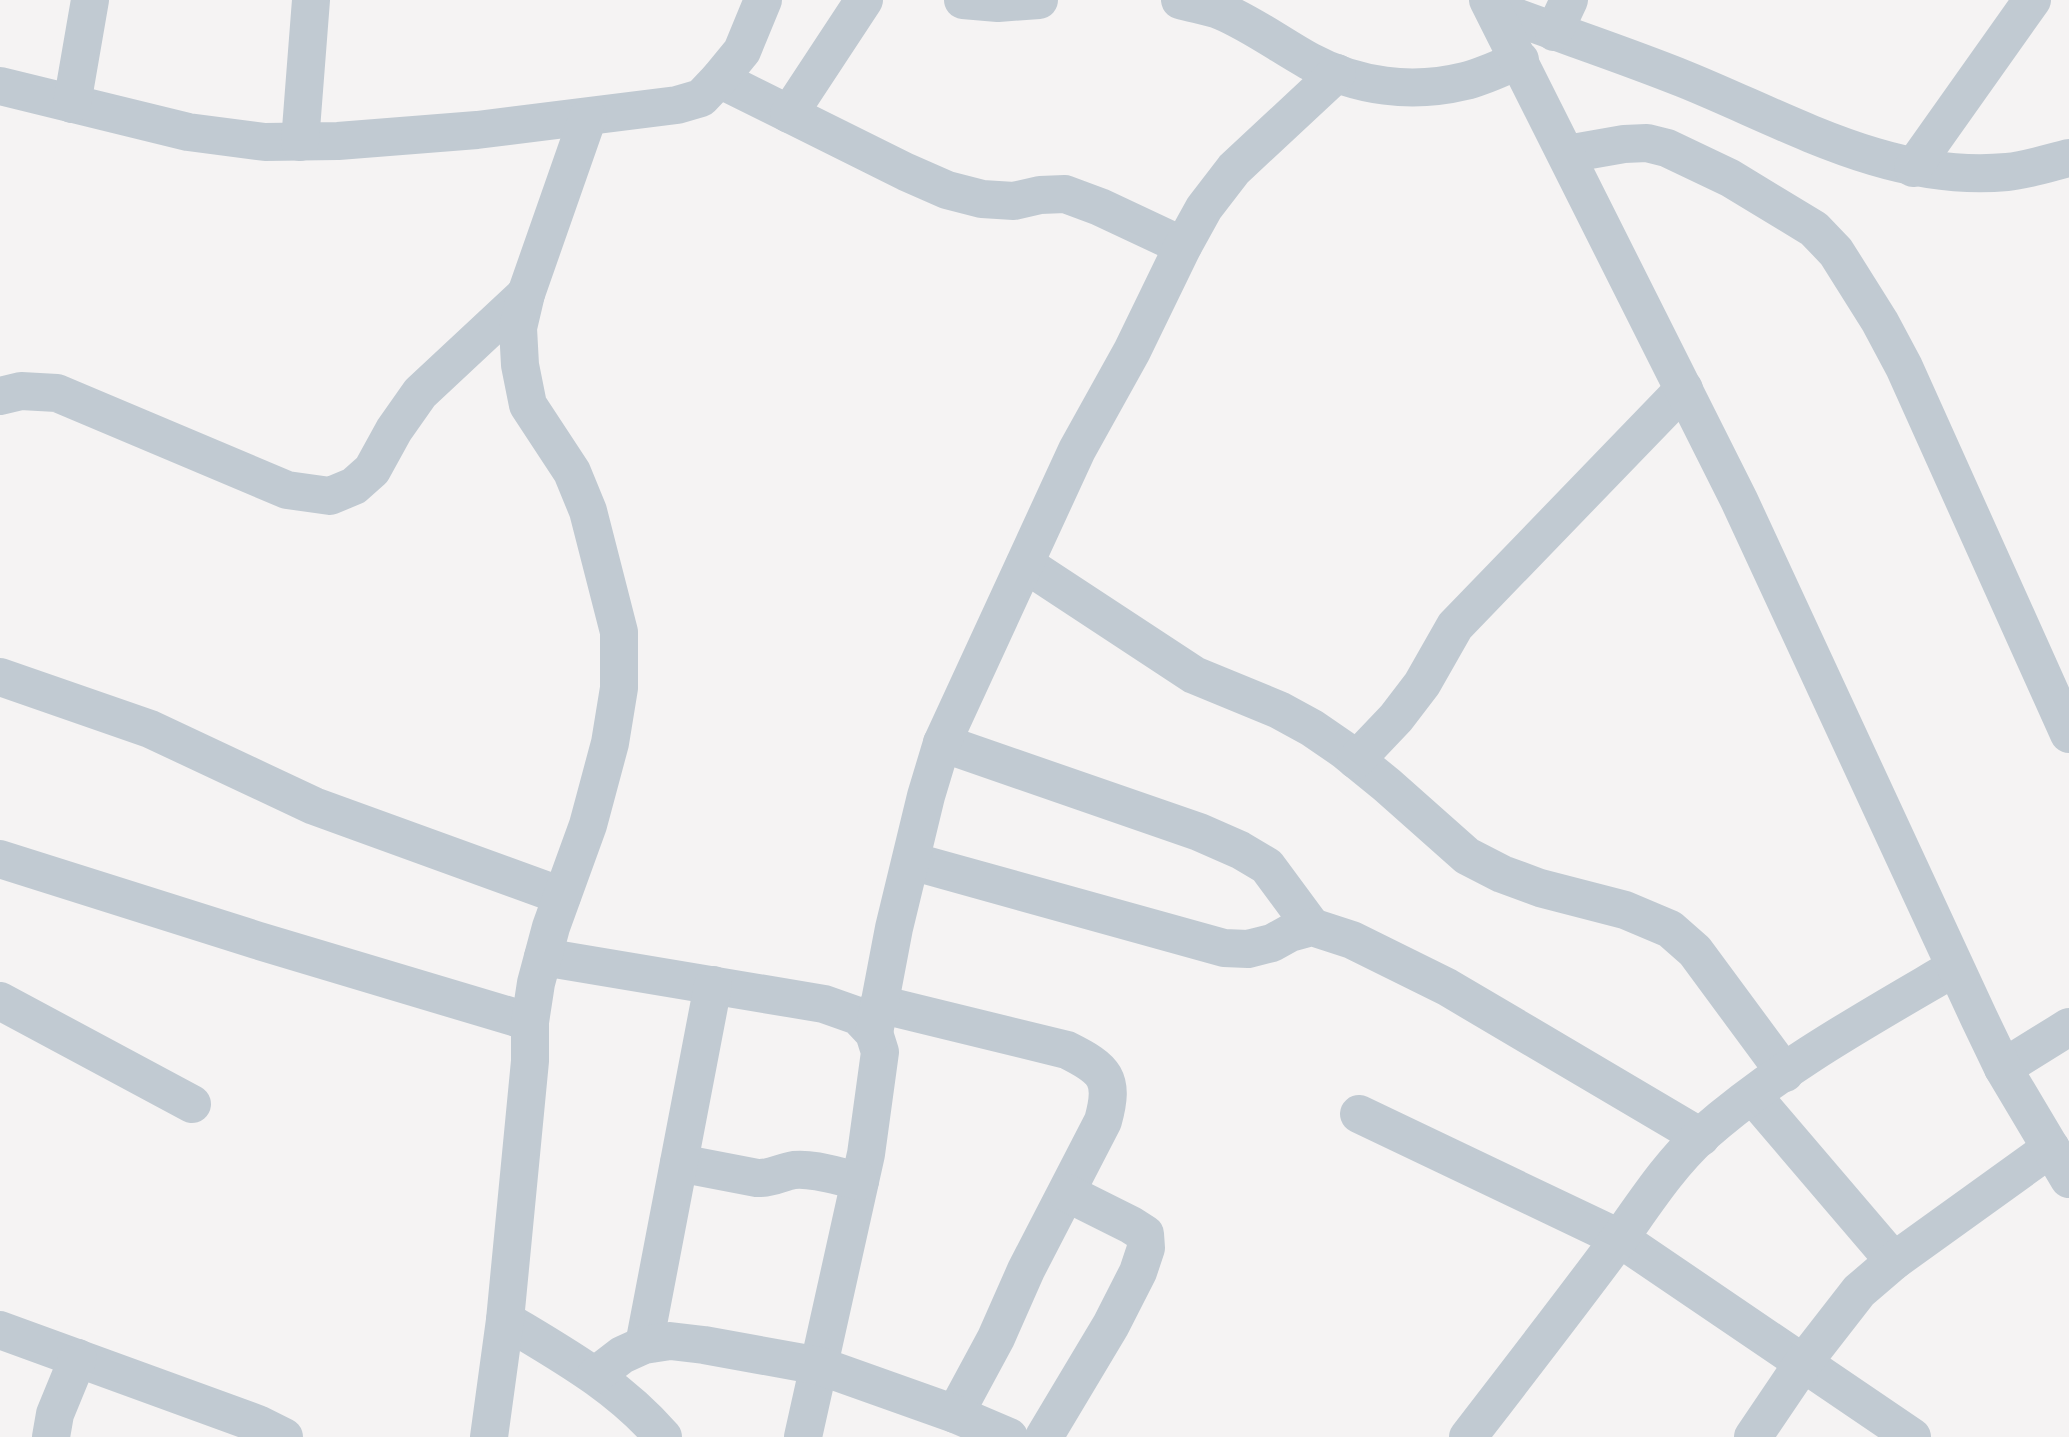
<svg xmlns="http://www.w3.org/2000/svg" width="2069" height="1437" font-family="'Exo 2',sans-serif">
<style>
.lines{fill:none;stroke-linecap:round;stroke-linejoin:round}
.minor{stroke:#c1cad2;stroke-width:38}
.tertiary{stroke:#c1cad2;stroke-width:38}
</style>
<rect width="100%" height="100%" fill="#f5f3f3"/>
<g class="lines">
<g class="minor">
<polyline points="963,0 998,3 1039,0"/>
<path d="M1180,0C1193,4 1208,6 1221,11C1252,24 1280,45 1309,61C1357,87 1412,94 1465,81C1483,77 1502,67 1520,60"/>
<path d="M1494,9C1557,33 1622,54 1684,79C1788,121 1890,183 2007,172C2027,170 2049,163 2069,158"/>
<polyline points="1554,32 1569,0"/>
<polyline points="719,79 906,172 947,190 982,199 1014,201 1040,195 1065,194 1100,207 1183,246"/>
<polyline points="0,86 188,132 265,142 338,141 477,130 677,105 701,98 719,79 742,51 763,0"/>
<polyline points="72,104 90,0"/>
<polyline points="789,114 864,0"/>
<polyline points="300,142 311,0"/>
<polyline points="1567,154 1624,144 1647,143 1667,148 1730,178 1814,229 1836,252 1880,322 1904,367 2069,734"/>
<polyline points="1913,168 2032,0"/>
<polyline points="0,396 21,391 57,393 287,490 330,496 354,486 372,470 394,430 420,393 526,294"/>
<polyline points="1025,564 1194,675 1279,710 1312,728 1344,750 1387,785 1467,856 1502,874 1540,888 1625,910 1670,929 1695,951 1785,1073"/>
<polyline points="0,677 150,729 314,806 562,896"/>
<polyline points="942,743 1199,832 1240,850 1267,866 1312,927"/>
<polyline points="1356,760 1396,718 1422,684 1455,626 1684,389"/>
<polyline points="0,859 256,940 530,1022"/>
<polyline points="911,861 1224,948 1248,949 1272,943 1290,933 1312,927 1352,940 1447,987 1701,1137"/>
<polyline points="543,957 824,1004 858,1016 874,1033 880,1052 866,1154 803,1437"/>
<polyline points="0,1001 192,1104"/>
<path d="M879,1004L1067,1050C1105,1069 1115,1078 1103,1121L1026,1270L996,1338L955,1414"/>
<polyline points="874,1033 894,928 926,796 942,743 1077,450 1132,351 1183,246 1204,208 1234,169 1337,73"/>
<polyline points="2003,1068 2069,1027"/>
<polyline points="1753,1096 1894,1261"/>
<polyline points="1359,1114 1619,1238 1912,1437"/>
<path d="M679,1163L757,1178C772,1179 781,1172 794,1170C815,1168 839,1177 860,1181"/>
<path d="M505,1320C563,1355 618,1385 663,1437"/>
<polyline points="0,1330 258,1424 284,1437"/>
<polyline points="644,1345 713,985"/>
<polyline points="596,1375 622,1355 644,1345 670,1341 704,1345 820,1366 955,1414 1009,1437"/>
<polyline points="51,1437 55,1414 78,1358"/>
<polyline points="489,1437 505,1320 530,1061 530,1022 536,983 551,927 588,825 610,743 619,688 619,632 588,511 572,472 528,405 520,365 518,328 526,294 588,117"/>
<polyline points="1044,1437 1111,1325 1138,1272 1146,1248 1145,1234 1131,1225 1067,1193"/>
<path d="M1468,1437C1519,1371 1570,1305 1619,1239C1645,1203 1669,1165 1702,1135C1778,1068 1867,1019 1954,968"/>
<polyline points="1753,1437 1803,1363 1859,1291 1894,1261 2051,1148"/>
</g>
<polyline class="tertiary" points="1488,0 1739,500 1979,1018 2003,1068 2069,1179"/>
</g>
</svg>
